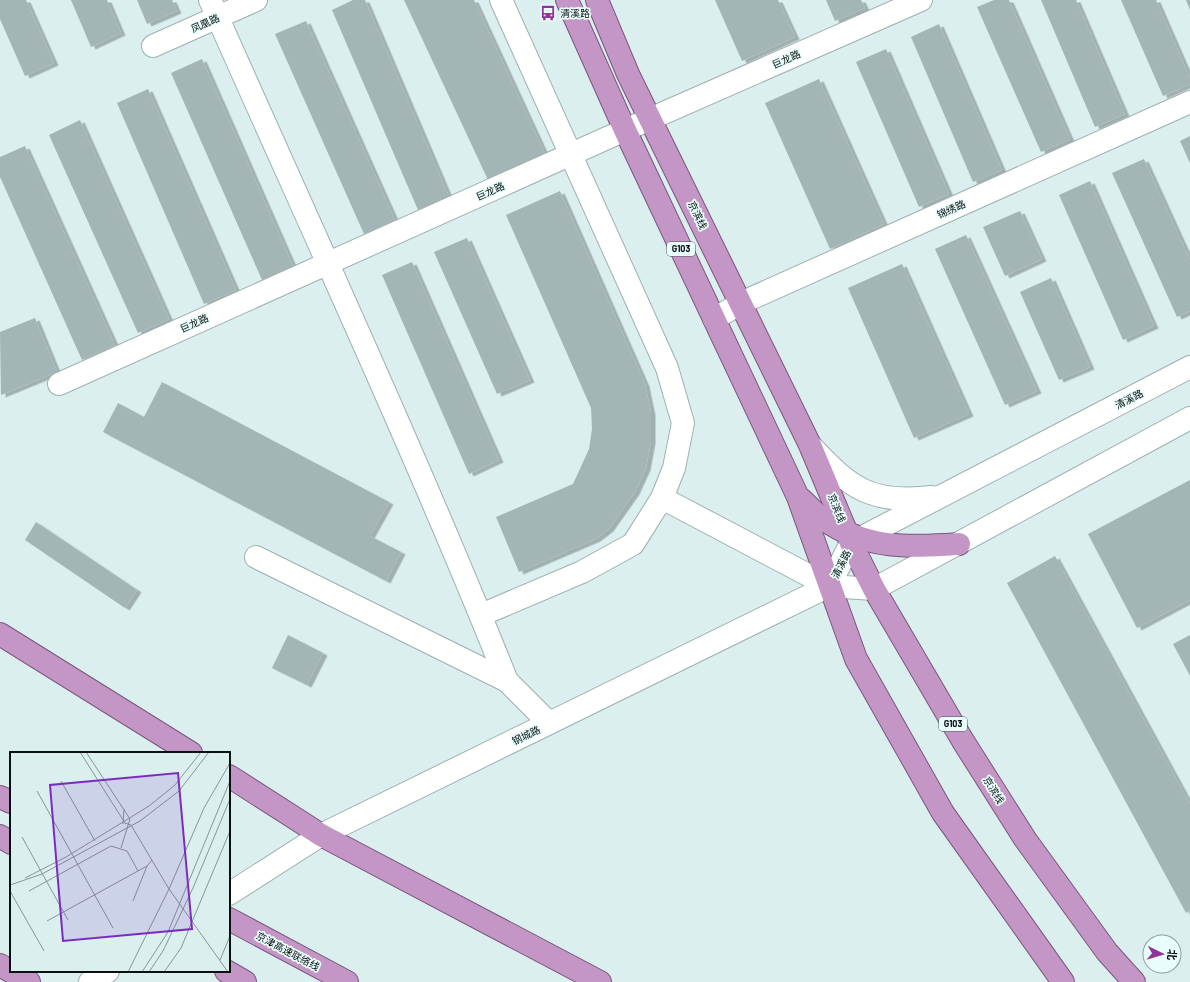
<svg xmlns="http://www.w3.org/2000/svg" width="1190" height="982" font-family="Barlow,'Noto Sans SC',sans-serif">
<style>
.building{fill:#a3b6b5;filter:url(#shadow)}
.lines{fill:none;stroke-linecap:round;stroke-linejoin:round}
.minor-casing{stroke:#9eb0b0;stroke-width:24}
.tertiary-casing{stroke:#9eb0b0;stroke-width:24}
.trunk-casing{stroke:#79567d;stroke-width:24}
.minor{stroke:#fff;stroke-width:22}
.tertiary{stroke:#fff;stroke-width:22}
.trunk{stroke:#c496c6;stroke-width:22}
.labels{text-anchor:middle;stroke-width:3.5;stroke-linejoin:round;paint-order:stroke}
.shield{fill:#e8fdfc;stroke:#4c5757;stroke-width:1}
.shield-label{font-size:9px;font-weight:bold;fill:#091010}
.poi-label{font-size:10px;fill:#091010;stroke:#e8fdfc;text-anchor:start}
.street-label{font-size:10px;fill:#091010;stroke:#e8fdfc}
.inset-road{fill:none;stroke:#879696;stroke-width:1}
.view{fill:#7b2cbf;fill-opacity:0.15;stroke:#7b2cbf;stroke-width:2}
.inset-edge{fill:none;stroke:#091010;stroke-width:2}
</style>
<defs>
<filter id="shadow"><feDropShadow dx="4.5" dy="2.5" stdDeviation="0" flood-color="#0004"/></filter>
</defs>
<rect width="100%" height="100%" fill="#dbefef"/>
<g class="building">
<polygon points="0,0 26,0 54,63 25,76 0,19"/>
<polygon points="71,0 107,0 121,33 91,47"/>
<polygon points="137,0 172,0 177,11 147,24"/>
<polygon points="353,0 365,0 449,197 418,210 332,10"/>
<polygon points="404,0 474,0 545,154 488,180"/>
<polygon points="715,0 778,0 795,37 742,61"/>
<polygon points="826,0 861,0 865,8 835,21"/>
<polygon points="994,0 1009,0 1070,139 1041,152 977,7"/>
<polygon points="1041,0 1076,0 1125,114 1095,127"/>
<polygon points="1121,0 1156,0 1190,78 1190,84 1163,96"/>
<polygon points="1186,0 1190,0 1190,10"/>
<polygon points="306,21 395,220 364,234 275,34"/>
<polygon points="939,24 1002,170 973,182 911,37"/>
<polygon points="886,49 949,194 919,207 856,62"/>
<polygon points="202,59 293,266 262,280 171,73"/>
<polygon points="819,79 884,224 830,249 765,103"/>
<polygon points="148,89 236,290 204,304 117,103"/>
<polygon points="80,120 169,319 138,333 49,135"/>
<polygon points="1190,136 1190,163 1180,141"/>
<polygon points="25,146 115,345 82,360 0,177 0,157"/>
<polygon points="1144,159 1190,260 1190,311 1177,317 1112,173"/>
<polygon points="1090,181 1154,326 1123,340 1059,195"/>
<polygon points="560,191 645,384 651,413 651,441 646,468 635,492 609,529 596,539 519,572 496,517 573,484 589,449 592,429 591,408 506,215"/>
<polygon points="1020,211 1042,259 1005,276 983,227"/>
<polygon points="966,235 1037,391 1005,405 935,249"/>
<polygon points="467,238 530,380 497,394 434,252"/>
<polygon points="412,262 499,460 469,474 382,275"/>
<polygon points="902,264 969,414 914,438 848,288"/>
<polygon points="1051,278 1090,367 1059,380 1020,292"/>
<polygon points="35,318 57,372 1,395 0,332"/>
<polygon points="162,382 389,502 370,536 401,552 386,581 103,432 118,403 144,417"/>
<polygon points="1190,480 1190,600 1137,628 1088,534"/>
<polygon points="36,522 137,590 125,608 25,540"/>
<polygon points="1055,556 1190,804 1190,910 1186,913 1007,583"/>
<polygon points="288,635 323,653 307,685 272,668"/>
<polygon points="1190,635 1190,676 1173,644"/>
</g>
<g class="lines">
<defs>
<g id="minor">
<path d="M210,0C310,226 415,451 507,681"/>
<polyline points="153,46 256,0"/>
<polyline points="714,319 741,303 1190,102"/>
<polyline points="59,384 625,130 921,0"/>
<polyline points="662,498 829,586"/>
<polyline points="256,557 507,681 549,723"/>
<polyline points="481,615 582,572 633,544 662,498 674,468 683,423 667,368 501,0"/>
</g>
<g id="tertiary">
<path d="M811,446C851,489 871,504 932,497"/>
<polyline points="829,586 851,543 1190,367"/>
<polyline points="829,586 874,589 1190,418"/>
<polyline points="229,894 321,835 829,586"/>
<polyline points="90,982 108,971"/>
</g>
<g id="trunk">
<polyline points="567,0 625,130 798,497 856,659 943,813 1063,982"/>
<polyline points="597,0 628,74 650,119 810,445 851,543 874,589 963,741 1025,839 1107,952 1134,982"/>
<path d="M801,499C808,505 815,514 823,519C867,550 909,547 959,544"/>
<polyline points="0,634 191,753"/>
<polyline points="229,776 321,835 600,982"/>
<polyline points="0,797 11,802"/>
<polyline points="0,836 11,843"/>
<polyline points="229,919 347,982"/>
<polyline points="0,965 29,982"/>
<polyline points="226,971 245,982"/>
</g>
</defs>
<use href="#minor" class="minor-casing"/>
<use href="#tertiary" class="tertiary-casing"/>
<use href="#trunk" class="trunk-casing"/>
<use href="#minor" class="minor"/>
<use href="#tertiary" class="tertiary"/>
<use href="#trunk" class="trunk"/>
</g>
<defs>
<symbol id="bus-bare" viewBox="-9 -9 18 18"><path d="M-5-6H5V4H4V6H2V4H-2V6H-4V4H-5ZM-3.5-4V0h7V-4ZM-3.5 1.2v1.5H-2V1.2ZM2 1.2v1.5H3.5V1.2Z" fill="#93329a" stroke="#e8fdfc" stroke-width="2.5" paint-order="stroke"/></symbol>
</defs>
<g fill-rule="evenodd">
<use href="#bus-bare" x="537" y="2" width="22" height="22"/>
</g>
<g class="labels">
<g class="shield">
<rect x="667" y="242" width="28" height="14" rx="3"/>
<rect x="939" y="717" width="28" height="14" rx="3"/>
</g>
<g class="shield-label">
<text x="681" y="252">G103</text>
<text x="953" y="727">G103</text>
</g>
<g class="poi-label">
<text x="560" y="17">清溪路</text>
</g>
<g class="street-label">
<text transform="translate(205 23) rotate(-24)" y="4">凤凰路</text>
<text transform="translate(786 59) rotate(-24)" y="4">巨龙路</text>
<text transform="translate(490 191) rotate(-24)" y="4">巨龙路</text>
<text transform="translate(951 209) rotate(-24)" y="4">锦绣路</text>
<text transform="translate(698 215) rotate(64)" y="4">京滨线</text>
<text transform="translate(194 323) rotate(-24)" y="4">巨龙路</text>
<text transform="translate(1129 399) rotate(-27)" y="4">清溪路</text>
<text transform="translate(837 508) rotate(68)" y="4">京滨线</text>
<text transform="translate(841 564) rotate(-63)" y="4">清溪路</text>
<text transform="translate(526 735) rotate(-26)" y="4">钢城路</text>
<text transform="translate(994 790) rotate(58)" y="4">京滨线</text>
<text transform="translate(288 951) rotate(28)" y="4">京津高速联络线</text>
</g>
</g>
<g transform="translate(10 752)">
<rect width="220" height="220" fill="#dbefef"/>
<path class="inset-road" d="M70,0L115,71L121,73M76,0L120,67L111,96M51,29L85,89M27,39L103,176M113,72L114,57M121,73L159,137L218,220M12,85L58,168M15,126L56,105L139,54L165,33L191,0M0,133L32,122L130,69L169,39L199,0M0,139L34,199M19,139L101,94L117,99L128,119M123,149L137,114L142,108M37,169L137,114M210,208L220,184M118,220L159,137L194,56L220,11M132,220L158,180L220,29M139,220L153,199L183,136L220,47M154,220L171,196L220,79"/>
<path class="view" d="M168,21L182,177L53,189L40,33Z"/>
<rect width="220" height="220" class="inset-edge"/>
</g>
<g transform="translate(1162 954) rotate(95)"><circle r="19" fill="#e8fdfc" stroke="#8f9e9e"/>
<path d="M0-3L7 15L0 10L-7 15Z" fill="#93329a"/>
<text y="-6" font-size="11" font-weight="bold" text-anchor="middle" fill="#091010">北</text>
</g>
</svg>
